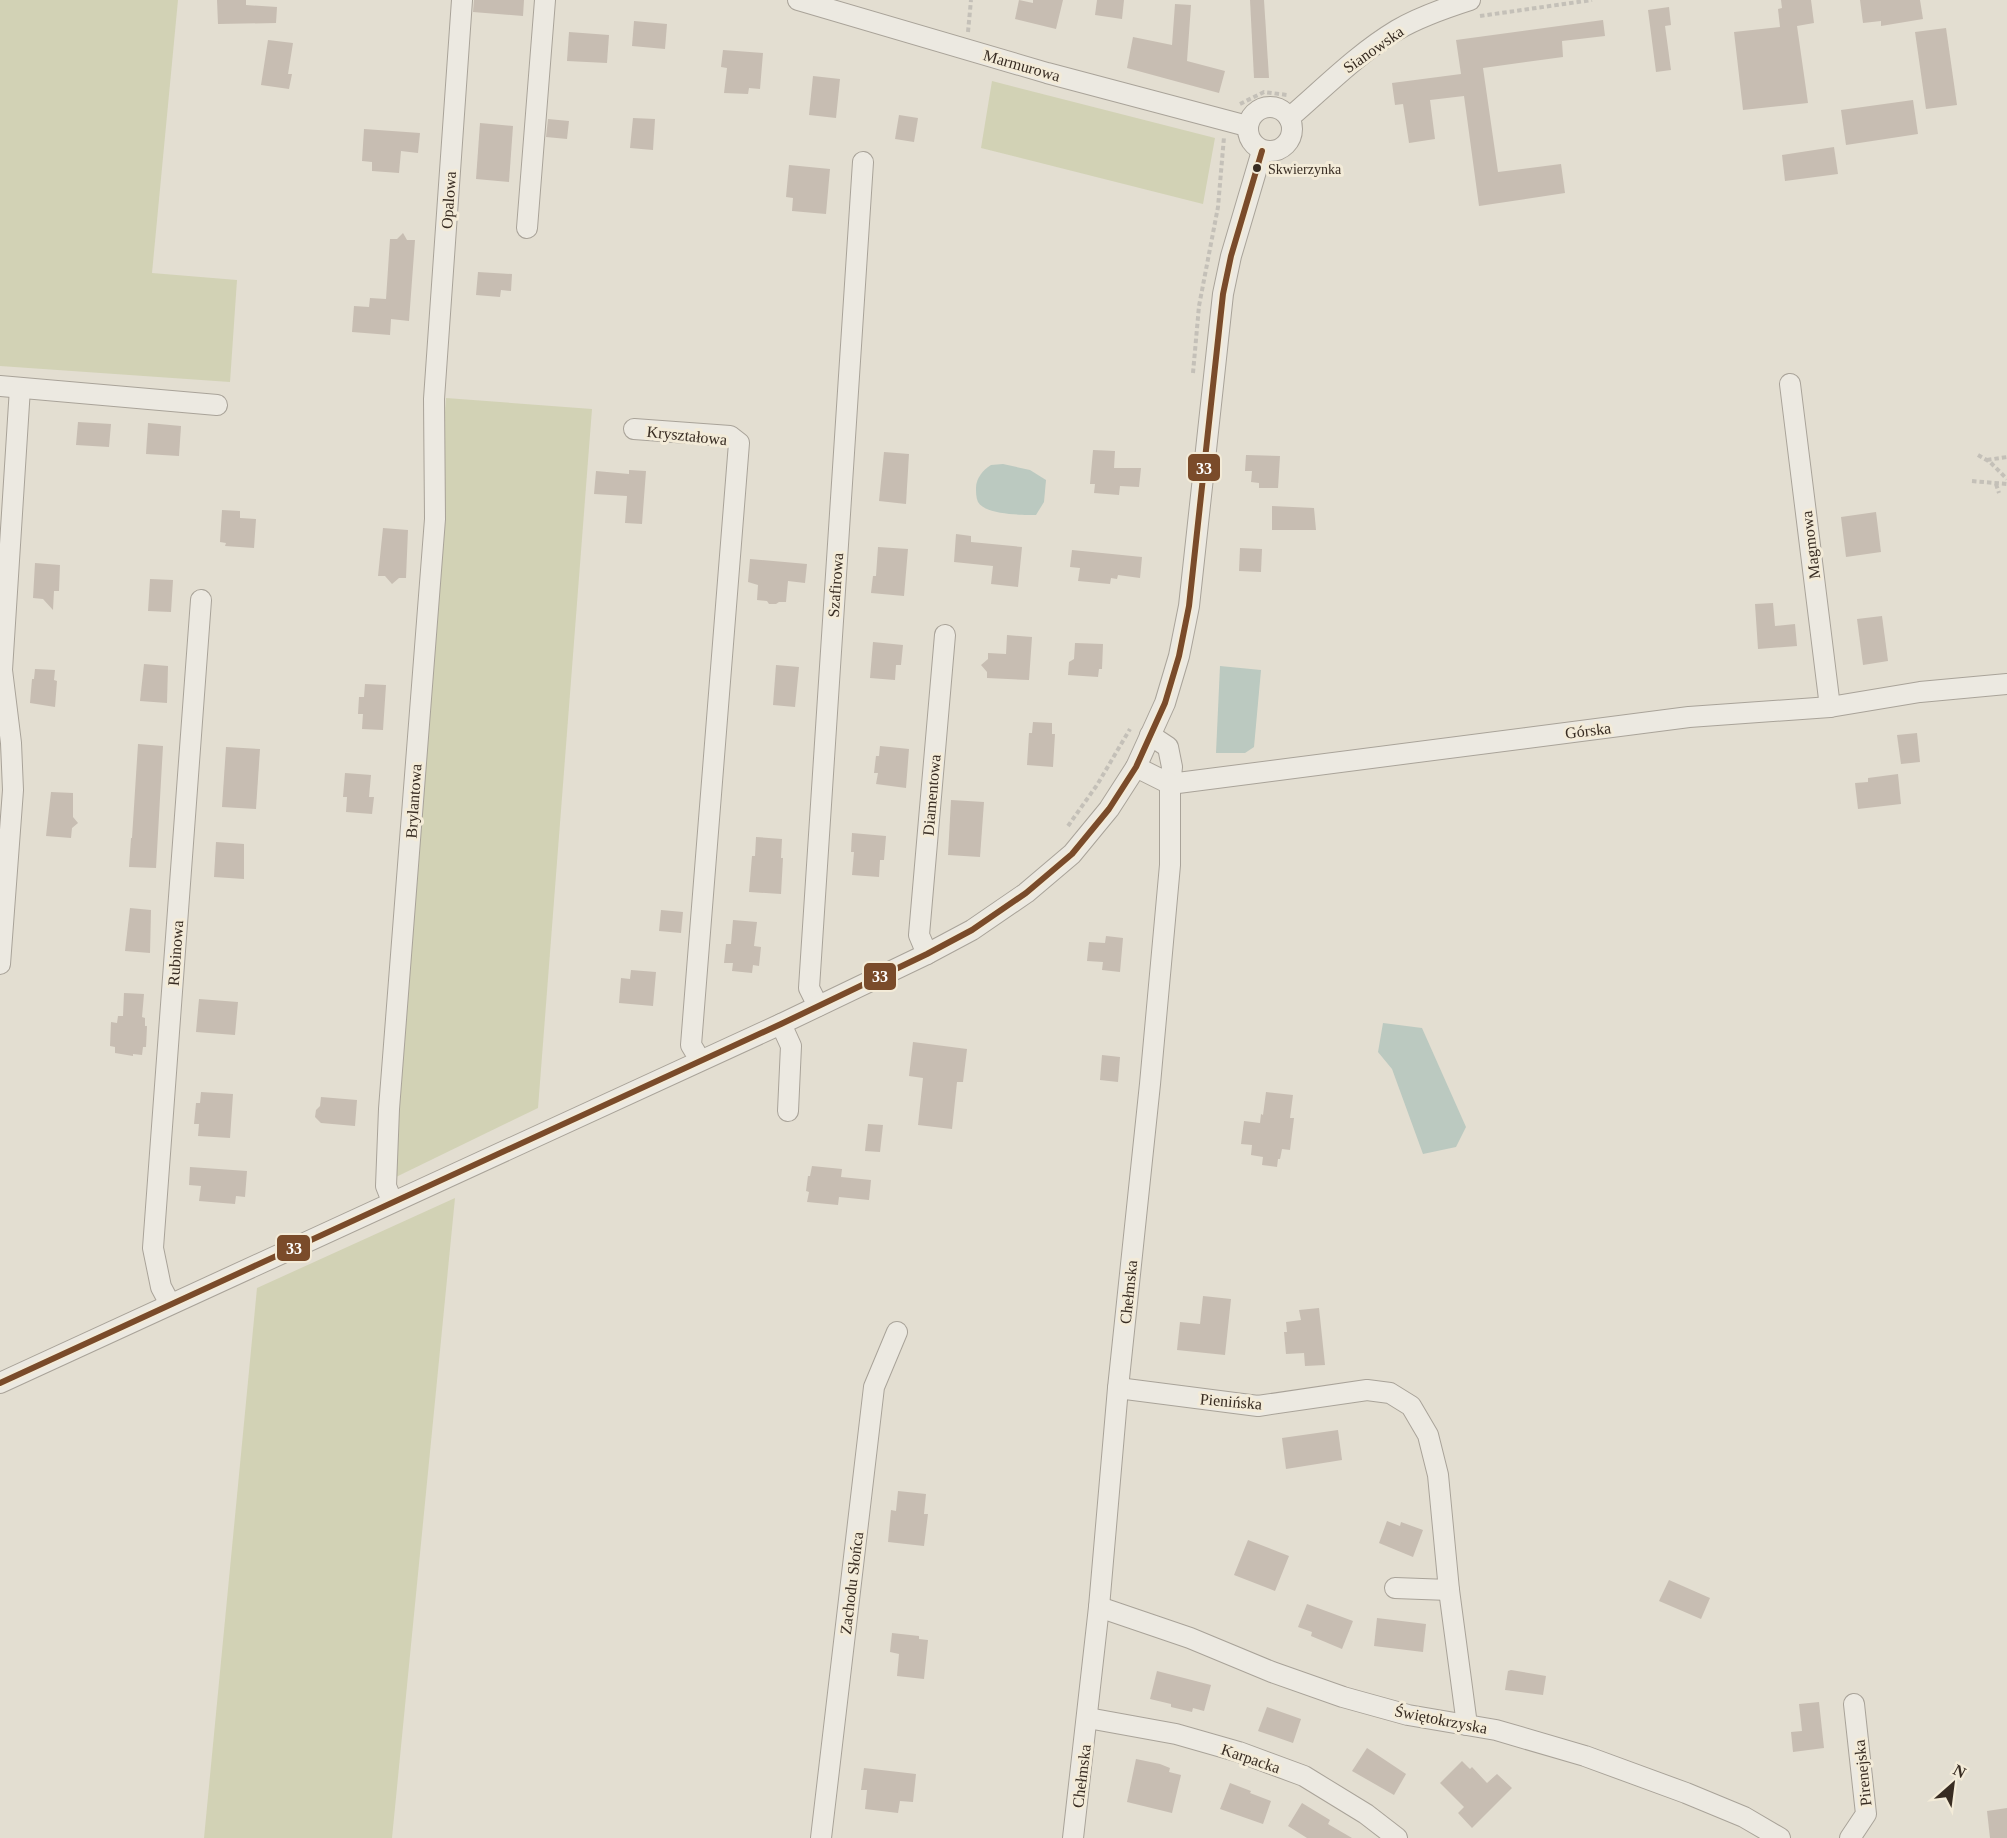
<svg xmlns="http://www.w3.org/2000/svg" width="2007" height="1838" font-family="Georgia,serif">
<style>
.green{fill:#d2d2b5}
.water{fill:#bbc9c0}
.building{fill:#c7bdb2}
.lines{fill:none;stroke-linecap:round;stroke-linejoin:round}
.minor-casing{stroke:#a9a399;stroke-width:22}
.path{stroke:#c4c0b8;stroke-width:4;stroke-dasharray:4.5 3;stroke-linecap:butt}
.minor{stroke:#ece9e1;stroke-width:20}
.bus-1-casing{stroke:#f3ebd8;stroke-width:10}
.bus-1{stroke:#7a4b2a;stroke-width:6}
.bus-dot{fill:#382c22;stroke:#f3ebd8;stroke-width:2}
.labels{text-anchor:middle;stroke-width:6;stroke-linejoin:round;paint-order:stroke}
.bus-label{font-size:14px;fill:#382c22;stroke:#f3ebd8;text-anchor:start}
.street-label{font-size:16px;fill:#382c22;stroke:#f3ebd8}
.line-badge{stroke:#f3ebd8;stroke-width:2}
.badge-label{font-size:16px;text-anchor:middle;font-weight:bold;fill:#fff}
</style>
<rect width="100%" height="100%" fill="#e3ded1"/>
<g class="green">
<polygon points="0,0 178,0 152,273 237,280 230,382 0,366"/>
<polygon points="992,81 1215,138 1203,204 981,148"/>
<polygon points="446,398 592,409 538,1108 396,1177 389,1171"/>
<polygon points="455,1198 392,1838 204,1838 257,1288"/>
</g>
<g class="water">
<path d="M1003,464L1030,470L1046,480L1044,502L1036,515C1023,515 985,515 978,502C976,498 976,492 976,488C976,478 983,470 991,465Z"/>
<polygon points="1220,666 1261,670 1254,747 1245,753 1216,753"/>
<polygon points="1383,1023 1422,1028 1466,1127 1456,1147 1423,1154 1392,1069 1378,1052"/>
</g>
<g class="building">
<polygon points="217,0 246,0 246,5 277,7 276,23 218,24"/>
<polygon points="474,0 524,0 523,16 473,12"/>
<polygon points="1019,0 1033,3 1033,0 1063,0 1056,29 1015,19"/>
<polygon points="1097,0 1124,0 1122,19 1095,15"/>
<polygon points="1250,0 1264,0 1269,78 1254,78"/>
<polygon points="1781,0 1811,0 1814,23 1797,26 1808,103 1743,110 1734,32 1780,27 1778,9 1782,8"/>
<polygon points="1860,0 1920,0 1923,19 1881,26 1881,21 1863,23"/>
<polygon points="1175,4 1191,5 1187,61 1225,71 1219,93 1127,68 1133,37 1172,45"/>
<polygon points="1669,7 1671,25 1665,26 1671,70 1656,72 1648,10"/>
<polygon points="1603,20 1605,36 1562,41 1563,57 1483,68 1498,172 1561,164 1565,193 1479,206 1464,96 1430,100 1435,139 1409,143 1403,104 1395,105 1392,83 1461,74 1456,40"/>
<polygon points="634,21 667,24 665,49 632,46"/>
<polygon points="1946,28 1957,105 1926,109 1915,32"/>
<polygon points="569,32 609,35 607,63 567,61"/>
<polygon points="268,40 293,43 288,74 292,74 289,89 261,85"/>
<polygon points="723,50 763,53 760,89 749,88 748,94 724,93 727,68 721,67"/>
<polygon points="813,76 840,79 836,118 809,115"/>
<polygon points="1913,100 1918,134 1846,145 1841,110"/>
<polygon points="899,115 918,118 914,142 895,139"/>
<polygon points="633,118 655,119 653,150 630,148"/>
<polygon points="548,119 569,121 567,139 546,137"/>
<polygon points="480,123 513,126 509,182 476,179"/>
<polygon points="364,129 420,133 418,153 401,151 399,173 372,171 372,162 362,161"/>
<polygon points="1834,147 1838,174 1785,181 1782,155"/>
<polygon points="789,165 830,169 826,214 792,211 793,198 786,197"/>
<polygon points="403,233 407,240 415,240 409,321 391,319 390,335 352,332 354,306 369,307 370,298 386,299 390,239 397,239"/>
<polygon points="478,272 512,274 511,291 501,290 500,297 476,295"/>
<polygon points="78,422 111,424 109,447 76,445"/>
<polygon points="148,423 181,426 179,456 146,454"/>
<polygon points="1093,450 1115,451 1114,468 1141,468 1139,487 1120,486 1119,495 1094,493 1095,484 1090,484"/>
<polygon points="884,452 909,454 906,504 879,501"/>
<polygon points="1246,455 1280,456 1278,488 1259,488 1259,483 1251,482 1252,471 1245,471"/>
<polygon points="629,470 646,471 642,524 625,523 627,496 594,494 596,471 629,474"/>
<polygon points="1272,506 1314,508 1316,530 1272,530"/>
<polygon points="222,510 240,511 240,518 256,519 254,548 225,546 226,543 220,542"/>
<polygon points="1876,512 1881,552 1846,557 1841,517"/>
<polygon points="383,528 408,530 406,578 399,578 392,584 385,576 378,576"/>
<polygon points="956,534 971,536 971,542 1022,547 1018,587 991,584 993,566 954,562"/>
<polygon points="878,547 908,549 904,596 871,593 873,576 876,576"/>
<polygon points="1240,548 1262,549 1261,572 1239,571"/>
<polygon points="1072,550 1142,557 1140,578 1118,575 1117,579 1111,578 1110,584 1078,581 1080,568 1070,567"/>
<polygon points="750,559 807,564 805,583 788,581 786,602 779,602 776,604 769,604 767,601 757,600 758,585 748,582"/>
<polygon points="35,563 60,565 59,591 54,591 53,610 43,599 33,598"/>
<polygon points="150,579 173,580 171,612 148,611"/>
<polygon points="1773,603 1775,626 1795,624 1797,646 1758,649 1755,604"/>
<polygon points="1882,616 1888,661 1863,665 1857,619"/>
<polygon points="1007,635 1032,637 1029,680 987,678 987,672 981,665 988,659 988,653 1006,654"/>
<polygon points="873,642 903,645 901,665 896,665 895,680 870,678"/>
<polygon points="1075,643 1103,644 1102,669 1099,669 1098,677 1068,675 1069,662 1074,659"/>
<polygon points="144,664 168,666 167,703 140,701"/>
<polygon points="776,665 799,667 795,707 773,705"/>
<polygon points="35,669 55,670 54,680 57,681 55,707 30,703 32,679 34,679"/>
<polygon points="365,684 386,685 383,730 362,729 363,714 358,714 359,697 364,697"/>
<polygon points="1033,722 1052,723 1052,734 1055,734 1053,767 1027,765 1029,733 1032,733"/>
<polygon points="1917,733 1920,762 1901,764 1897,735"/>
<polygon points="138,744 163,746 156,868 129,867 131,838 132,838"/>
<polygon points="880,746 909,749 906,788 876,784 878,773 874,773 876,756 879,756"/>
<polygon points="226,747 260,749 256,809 222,807"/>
<polygon points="345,773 371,775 369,797 374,797 372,814 346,812 347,797 343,797"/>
<polygon points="1898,774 1901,804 1858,809 1855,783 1868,782 1868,778"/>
<polygon points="51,792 73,793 73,817 78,823 72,828 71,838 46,836"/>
<polygon points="951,800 984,802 980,857 948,855"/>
<polygon points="852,833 886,836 884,860 880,860 879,877 852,875 854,852 851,852"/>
<polygon points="756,837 782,839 781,858 783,858 781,894 749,892 752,856 755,856"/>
<polygon points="216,842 244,844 244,879 214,877"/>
<polygon points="130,908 151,910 150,953 125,951"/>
<polygon points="661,910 683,912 681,933 659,931"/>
<polygon points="733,920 757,922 754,946 761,947 759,966 753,965 752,973 732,971 733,963 724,963 726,944 731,944"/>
<polygon points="1106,936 1123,938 1120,972 1102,970 1103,962 1087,961 1089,942 1105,943"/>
<polygon points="631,970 656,972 653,1006 619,1003 621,978 630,979"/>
<polygon points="124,993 144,994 142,1017 145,1018 145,1026 147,1026 146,1047 143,1047 142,1055 133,1054 133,1056 115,1053 115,1047 110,1046 111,1022 117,1023 118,1016 123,1016"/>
<polygon points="199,999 238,1002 235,1035 196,1032"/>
<polygon points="913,1042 967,1049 963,1082 957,1082 952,1129 918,1125 923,1078 909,1076"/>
<polygon points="1102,1055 1120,1057 1118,1082 1100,1080"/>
<polygon points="201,1092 233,1094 230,1138 198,1136 199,1124 194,1124 196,1103 200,1103"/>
<polygon points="1266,1092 1293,1095 1290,1118 1294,1118 1290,1150 1282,1149 1280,1159 1278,1159 1277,1167 1262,1165 1263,1157 1251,1155 1252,1145 1241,1144 1244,1121 1260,1123 1261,1114 1263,1115"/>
<polygon points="321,1097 357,1100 355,1126 321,1123 315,1117 316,1110 320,1106"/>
<polygon points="868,1124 883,1125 880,1152 865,1151"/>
<polygon points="812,1166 842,1169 841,1177 871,1180 869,1200 839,1197 838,1205 807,1202 809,1192 806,1191 808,1176 810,1176"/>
<polygon points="190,1167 247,1171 245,1197 236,1196 235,1204 199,1201 201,1186 189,1185"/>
<polygon points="1203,1296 1231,1299 1225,1355 1177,1350 1180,1322 1200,1324"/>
<polygon points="1319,1308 1325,1365 1305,1366 1304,1353 1286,1354 1284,1332 1287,1332 1286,1322 1301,1320 1299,1310"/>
<polygon points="1338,1430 1342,1460 1286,1469 1282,1438"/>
<polygon points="898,1491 926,1494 924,1514 928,1514 924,1546 888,1542 891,1510 896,1511"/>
<polygon points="1387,1521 1400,1526 1401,1522 1423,1530 1413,1557 1379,1543"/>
<polygon points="1248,1540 1289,1556 1275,1591 1234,1575"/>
<polygon points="1669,1580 1710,1598 1701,1619 1659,1601"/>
<polygon points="1307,1604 1353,1621 1342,1649 1311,1636 1312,1632 1298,1627"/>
<polygon points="1377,1618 1426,1624 1423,1652 1374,1646"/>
<polygon points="892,1633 919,1636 919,1639 928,1640 924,1679 897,1676 899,1654 890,1652"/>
<polygon points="1511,1670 1546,1676 1543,1695 1505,1690 1508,1671"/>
<polygon points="1157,1671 1211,1685 1204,1711 1193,1708 1192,1712 1171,1707 1171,1704 1150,1699"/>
<polygon points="1819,1702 1824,1748 1793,1752 1791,1732 1802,1731 1799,1704"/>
<polygon points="1267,1707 1301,1719 1293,1743 1258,1731"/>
<polygon points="1367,1748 1406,1774 1394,1795 1352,1771"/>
<polygon points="1136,1759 1160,1764 1170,1768 1169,1772 1181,1775 1172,1813 1127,1802"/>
<polygon points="1462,1761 1470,1769 1472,1767 1487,1783 1497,1774 1512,1788 1472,1828 1458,1813 1464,1807 1440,1783"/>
<polygon points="864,1768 916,1774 913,1802 900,1801 898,1813 865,1809 867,1790 861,1790"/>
<polygon points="1230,1783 1251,1791 1250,1793 1271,1801 1263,1824 1220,1809"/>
<polygon points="1302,1803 1330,1820 1328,1824 1352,1838 1307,1838 1288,1826"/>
<polygon points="2007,1808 2007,1838 1990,1838 1987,1811"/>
</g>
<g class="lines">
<defs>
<g id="minor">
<polyline points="798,0 1047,73 1247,126"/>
<circle cx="1270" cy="129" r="22"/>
<path d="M1289,118C1324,88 1357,54 1397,30C1419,17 1445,8 1470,0"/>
<polyline points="527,228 545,0"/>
<polyline points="1790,384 1830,707"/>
<polyline points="0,386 217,405"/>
<polyline points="634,429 730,436 739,443 691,1045 700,1060"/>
<polyline points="1150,735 1168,747 1172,767 1170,784 1689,717 1830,707 1920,692 2007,684"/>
<polyline points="927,954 919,935 945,635"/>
<polyline points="0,964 13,790 11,743 2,670 20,388"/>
<polyline points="818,1006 809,988 863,162"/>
<polyline points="781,1024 791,1046 788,1111"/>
<polyline points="392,1201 386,1186 389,1109 435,519 434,399 462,0"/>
<polyline points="170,1304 161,1287 153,1248 201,600"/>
<polyline points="0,1383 781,1024 927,954 972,930 1026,893 1072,854 1109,809 1136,767 1165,703 1179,656 1189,606 1223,294 1231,256 1262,151"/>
<polyline points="1118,1388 1258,1406 1367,1390 1390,1393 1411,1406 1428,1435 1438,1475 1449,1590 1395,1588"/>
<polyline points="1449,1590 1467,1725"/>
<polyline points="1099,1607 1190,1638 1272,1672 1343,1697 1408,1715 1496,1730 1585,1756 1686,1793 1744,1817 1780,1838"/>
<polyline points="1088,1718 1176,1734 1239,1752 1304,1776 1366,1814 1397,1838"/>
<polyline points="821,1838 874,1387 897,1332"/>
<polyline points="1073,1838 1099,1607 1118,1388 1150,1084 1170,865 1170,784 1136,767"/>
<polyline points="1850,1838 1866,1814 1854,1704"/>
</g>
</defs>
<use href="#minor" class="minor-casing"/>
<g class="path">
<polyline points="1480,16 1592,0"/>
<polyline points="968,32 971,0"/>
<polyline points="1240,104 1264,92 1287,95"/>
<polyline points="1193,373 1199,306 1218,207 1224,137"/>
<polyline points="1978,455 1990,462 2007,479"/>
<polyline points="1987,460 2007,457"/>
<polyline points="1972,481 2007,484"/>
<polyline points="1996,484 1999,493"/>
<polyline points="1068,826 1097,785 1130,729"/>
</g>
<use href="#minor" class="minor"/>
<defs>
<polyline id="bus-1" points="0,1383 781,1024 927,954 972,930 1026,893 1072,854 1109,809 1136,767 1165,703 1179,656 1189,606 1223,294 1231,256 1262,151"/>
</defs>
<use href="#bus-1" class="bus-1-casing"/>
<use href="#bus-1" class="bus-1"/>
</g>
<circle class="bus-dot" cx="1257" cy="168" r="5"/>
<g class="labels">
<g class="bus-label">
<text x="1268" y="174">Skwierzynka</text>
</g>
<g class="street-label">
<text transform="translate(1373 49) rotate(-35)" y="6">Sianowska</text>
<text transform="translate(1022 65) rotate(16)" y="6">Marmurowa</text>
<text transform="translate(448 200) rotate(-86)" y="6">Opalowa</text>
<text transform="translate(687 435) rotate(6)" y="6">Kryształowa</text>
<text transform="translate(1810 545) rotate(-97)" y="6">Magmowa</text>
<text transform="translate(835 585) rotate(-86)" y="6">Szafirowa</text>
<text transform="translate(1588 730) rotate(-7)" y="6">Górska</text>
<text transform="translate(931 795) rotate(-85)" y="6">Diamentowa</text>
<text transform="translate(413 801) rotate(-86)" y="6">Brylantowa</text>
<text transform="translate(175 953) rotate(-86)" y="6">Rubinowa</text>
<text transform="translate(1128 1292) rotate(-84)" y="6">Chełmska</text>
<text transform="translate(1231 1401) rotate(5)" y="6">Pienińska</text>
<text transform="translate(851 1583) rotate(-83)" y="6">Zachodu Słońca</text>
<text transform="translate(1441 1719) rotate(11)" y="6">Świętokrzyska</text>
<text transform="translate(1251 1758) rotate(19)" y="6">Karpacka</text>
<text transform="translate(1862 1773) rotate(-96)" y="6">Pirenejska</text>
<text transform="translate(1081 1776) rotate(-83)" y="6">Chełmska</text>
</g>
</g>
<g class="line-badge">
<rect x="1187" y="453" width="34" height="29" rx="6" fill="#7a4b2a"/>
<rect x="863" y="962" width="34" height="29" rx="6" fill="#7a4b2a"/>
<rect x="276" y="1234" width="35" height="28" rx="6" fill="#7a4b2a"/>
</g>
<g class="badge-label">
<text x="1204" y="474">33</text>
<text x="880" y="982">33</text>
<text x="294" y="1254">33</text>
</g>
<g transform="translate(1953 1784) rotate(28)" stroke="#f3ebd8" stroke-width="4.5" paint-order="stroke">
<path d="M0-4.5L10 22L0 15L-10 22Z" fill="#382c22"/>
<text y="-9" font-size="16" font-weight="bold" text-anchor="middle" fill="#382c22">N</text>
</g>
</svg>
